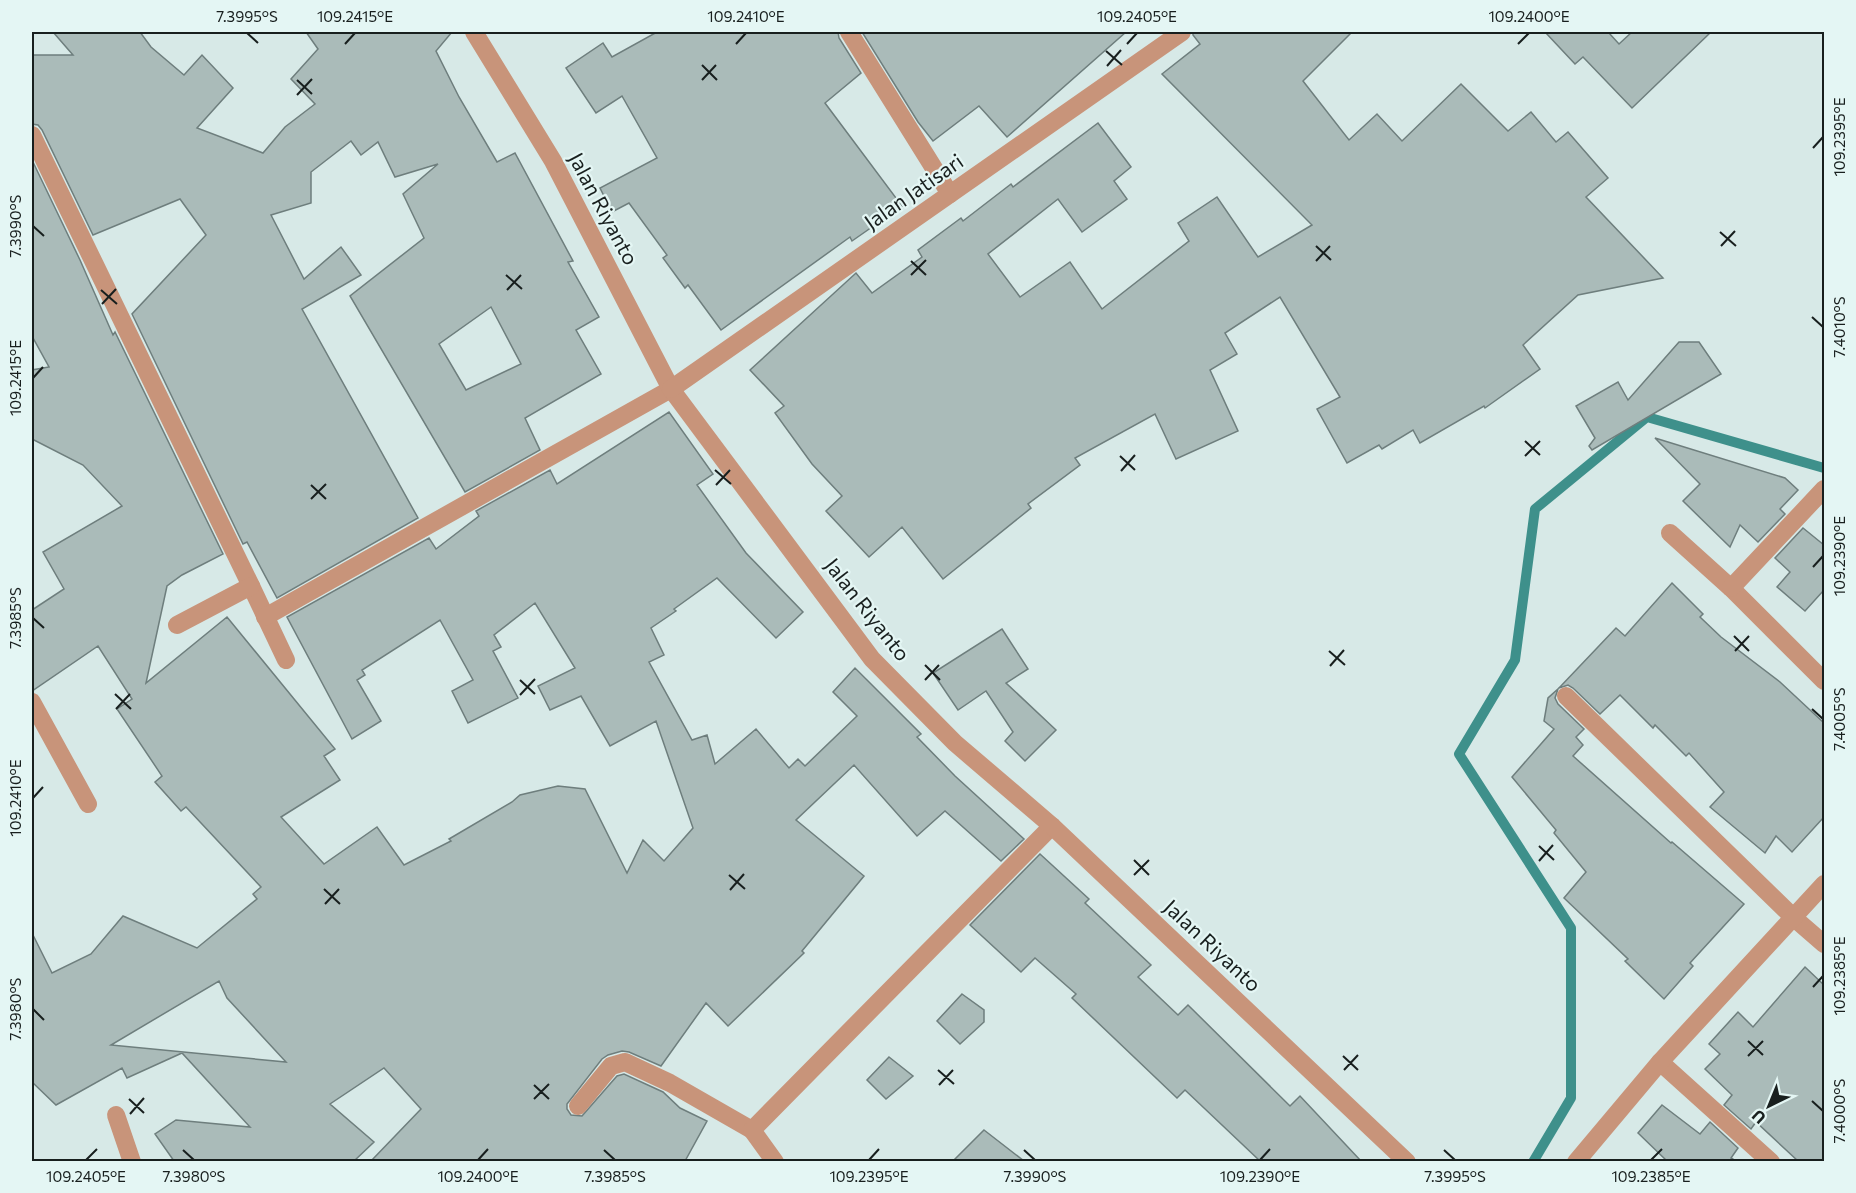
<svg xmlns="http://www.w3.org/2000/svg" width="1856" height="1193" font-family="Commissioner,sans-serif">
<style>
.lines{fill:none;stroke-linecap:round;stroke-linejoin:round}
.stream{stroke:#3e908b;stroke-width:10}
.building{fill:#aabbb9;stroke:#6e7e7d;stroke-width:1.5;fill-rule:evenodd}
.minor{stroke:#c8947a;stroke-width:18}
.tertiary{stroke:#c8947a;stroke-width:18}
.ticks{fill:none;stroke:#181f1e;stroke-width:2}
.labels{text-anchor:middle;stroke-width:4.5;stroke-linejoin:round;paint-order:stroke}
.street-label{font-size:21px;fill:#181f1e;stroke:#e4f6f4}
.neatline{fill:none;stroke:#181f1e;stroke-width:2}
.ticks-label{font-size:15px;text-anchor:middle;fill:#181f1e}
</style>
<rect width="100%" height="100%" fill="#d7e9e7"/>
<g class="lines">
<polyline class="stream" points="1533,1162 1571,1098 1571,928 1459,754 1515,660 1535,509 1647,417 1824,468"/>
</g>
<g class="building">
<path d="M53,32H140L151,47L184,75L202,55L233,88L197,128L263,153L285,127L315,104L291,79L318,49L306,32H452L436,51L459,97L497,162L515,153L573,261L568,262L599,317L576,330L601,374L525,418L540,450L465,492L350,296L424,238L403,194L438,164L395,177L378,142L361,155L351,141L311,172V203L271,215L304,279L341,247L361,275L302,309L418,518L277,598L247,542L243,544L132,314L206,235L180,199L93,235L42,130L38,125L32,124V55H73ZM491,307L521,364L466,390L439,344Z"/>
<polygon points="657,32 838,32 839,38 861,73 825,103 902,206 852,241 850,237 721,330 688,285 685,288 663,258 667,255 629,203 612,212 600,188 657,158 622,96 596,113 566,68 603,43 612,57"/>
<polygon points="862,32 1126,32 1007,137 979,106 933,141 918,122"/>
<polygon points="1193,32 1352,32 1303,81 1349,140 1377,114 1402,141 1461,84 1508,131 1531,112 1556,142 1568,132 1608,178 1586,197 1663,278 1578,295 1523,345 1540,369 1485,408 1484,406 1420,443 1413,430 1382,449 1379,445 1347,463 1317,409 1340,397 1280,297 1225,333 1237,354 1210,370 1238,431 1176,459 1155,414 1075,458 1080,465 1028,504 1031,508 943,579 902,527 869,557 826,511 842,496 812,464 775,413 784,406 750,370 856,273 872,293 922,257 918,250 961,218 963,221 1011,184 1013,187 1098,123 1131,167 1114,181 1127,199 1082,232 1058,199 988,254 1020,297 1070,262 1102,309 1189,241 1178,223 1217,197 1258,257 1312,225 1162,74 1200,44 1193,35"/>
<polygon points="1545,32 1611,32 1609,33 1619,44 1632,32 1711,32 1632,108 1583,57 1575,64"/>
<path d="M32,160L80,260L113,335L115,332L223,554L182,575L167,586L146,683L227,617L335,749L324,756L340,780L281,817L324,864L377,827L404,865L451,841L449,839L512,802L520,795L558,786L585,789L627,873L643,840L664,861L693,828L656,721L610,746L581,696L550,710L538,686L575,668L535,603L494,635L501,647L493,651L518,698L468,723L452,691L473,680L440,620L362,670L365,675L357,680L381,721L352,739L287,617L429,538L436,549L479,516L476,511L550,470L557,484L669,412L713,474L697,485L746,553L803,612L776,638L717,578L674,609L676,611L651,628L664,655L649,662L692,740L707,735L715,764L756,729L789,768L798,759L805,766L857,716L833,692L855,668L921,734L917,737L955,776L1024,839L1001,861L945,811L917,836L854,765L796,820L864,876L802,951L804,953L728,1026L706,1003L661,1066L629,1052L622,1051L608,1055L602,1059L567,1104V1109L571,1115L582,1116L617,1076L624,1074L663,1092L680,1108L707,1121L685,1161H371L421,1109L384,1068L330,1104L374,1142L354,1161H174L155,1134L176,1120L250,1127L182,1053L127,1078L122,1068L56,1105L32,1082V933L52,973L91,954L123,916L197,948L257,899L253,894L261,887L186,807L181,811L155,782L162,776L117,709L132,699L98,646L32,691V610L64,589L43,552L122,506L83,465L32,439V370L49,367L32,336ZM219,981L227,998L286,1062L111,1045Z"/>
<polygon points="1679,342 1699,342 1721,374 1592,450 1589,446 1595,438 1576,406 1618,382 1628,400"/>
<polygon points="1655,438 1785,478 1798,490 1780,509 1785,514 1758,542 1740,525 1730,547 1683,501 1700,484"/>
<polygon points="1803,528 1824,545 1824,590 1805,611 1777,587 1790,572 1775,558"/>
<polygon points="1672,583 1703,614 1700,617 1721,637 1780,682 1824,723 1824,817 1792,852 1776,836 1765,853 1710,807 1724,792 1689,753 1686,756 1655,725 1653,728 1620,695 1600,714 1573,688 1568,685 1559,688 1616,628 1625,636"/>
<polygon points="1002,629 1028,669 1006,683 1056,730 1025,761 1005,741 1013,732 986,691 958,710 933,673"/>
<polygon points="1558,689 1555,698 1558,704 1584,729 1576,737 1583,745 1573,756 1671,843 1672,842 1744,904 1690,963 1693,966 1664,999 1625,961 1628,959 1564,898 1586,872 1554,833 1556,830 1512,777 1554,729 1544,721 1548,698"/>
<polygon points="1040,854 1089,899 1085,903 1151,965 1138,977 1178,1015 1188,1005 1290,1106 1300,1096 1361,1161 1260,1161 1185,1090 1177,1098 1072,998 1076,994 1035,958 1021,972 970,925"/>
<polygon points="1805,967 1824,985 1824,1161 1798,1161 1756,1122 1751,1129 1724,1105 1732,1095 1705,1069 1720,1054 1709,1044 1738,1012 1753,1027"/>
<polygon points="962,994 984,1010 984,1022 960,1044 937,1021"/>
<polygon points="889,1057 913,1076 886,1099 867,1080"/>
<polygon points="1662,1105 1700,1134 1710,1122 1738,1148 1731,1158 1736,1161 1667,1161 1638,1133"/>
<polygon points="984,1130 1024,1161 953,1161"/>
</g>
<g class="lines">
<g class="minor">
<polyline points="849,32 950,194"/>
<polyline points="32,135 251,586 286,660"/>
<polyline points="1670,533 1731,588 1824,681"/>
<polyline points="1731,588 1824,489"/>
<polyline points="265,617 671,389"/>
<polyline points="177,625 251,586"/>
<polyline points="1566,696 1794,918 1824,944"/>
<polyline points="32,702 88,804"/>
<polyline points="1660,1062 1771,1162"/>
<polyline points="578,1106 611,1066 625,1062 670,1083 752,1130"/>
<polyline points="116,1115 132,1162"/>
<polyline points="775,1162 752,1130 1052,826"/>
<polyline points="1576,1162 1660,1062 1824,884"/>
</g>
<g class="tertiary">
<polyline points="474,32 553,161 671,389 872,659 955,743 1052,826 1407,1162"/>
<polyline points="671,389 1182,32"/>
</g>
</g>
<path class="ticks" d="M247,33L258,43M345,44L355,33M736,44L746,33M1127,44L1137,33M1518,44L1529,33M1106,51L1122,65M702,65L717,80M1107,66L1121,50M297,80L312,94M702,80L716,65M297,95L312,79M1813,148L1823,137M33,226L44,236M1720,232L1736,246M1316,246L1331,260M1721,246L1735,231M911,261L926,275M1316,261L1330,246M506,275L522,289M911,275L926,260M101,290L117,304M507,290L521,275M102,304L116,289M1812,317L1823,327M33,378L43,367M1525,441L1540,455M1120,456L1135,470M1525,456L1540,441M715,470L731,484M1121,471L1135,455M311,485L326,499M716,485L730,470M311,499L326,484M1813,567L1823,556M33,618L44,628M1734,636L1749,651M1329,651L1345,665M1735,651L1749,636M925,665L940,680M1330,666L1344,650M520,680L535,694M925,680L939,665M115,694L131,709M520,695L535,679M116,709L130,694M1812,709L1823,719M33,798L43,787M1539,846L1554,860M1134,860L1149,875M1539,861L1553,845M729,875L745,889M1134,875L1149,860M324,889L340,904M730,890L744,874M325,904L339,889M1813,987L1823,976M33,1009L44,1020M1748,1041L1763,1055M1343,1056L1358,1070M1748,1056L1763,1041M938,1070L954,1084M1344,1070L1358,1055M534,1085L549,1099M939,1085L953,1070M129,1099L144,1113M534,1099L549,1084M1812,1101L1823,1111M130,1114L144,1098M183,1150L194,1160M604,1150L615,1160M1024,1150L1035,1160M1444,1150L1455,1160M86,1160L97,1149M478,1160L488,1149M869,1160L879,1149M1260,1160L1270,1149M1651,1160L1662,1149"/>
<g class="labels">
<g class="street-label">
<text transform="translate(914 192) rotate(-35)" y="7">Jalan Jatisari</text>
<text transform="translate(603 209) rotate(62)" y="7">Jalan Riyanto</text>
<text transform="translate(867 610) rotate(52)" y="7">Jalan Riyanto</text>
<text transform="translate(1212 946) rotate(43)" y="7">Jalan Riyanto</text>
</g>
</g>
<rect width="1856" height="1193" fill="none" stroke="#e4f6f4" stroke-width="66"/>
<g transform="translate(1769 1106) rotate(223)" stroke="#e4f6f4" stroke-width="4.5" paint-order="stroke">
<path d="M0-4.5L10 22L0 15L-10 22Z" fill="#181f1e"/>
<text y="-9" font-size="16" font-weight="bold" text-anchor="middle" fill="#181f1e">U</text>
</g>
<rect x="33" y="33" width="1790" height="1127" class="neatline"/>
<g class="ticks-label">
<text x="247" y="22">7.3995°S</text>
<text x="355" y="22">109.2415°E</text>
<text x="746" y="22">109.2410°E</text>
<text x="1137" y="22">109.2405°E</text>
<text x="1529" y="22">109.2400°E</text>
<text transform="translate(1840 137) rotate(-90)" y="5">109.2395°E</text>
<text transform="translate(16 226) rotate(-90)" y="5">7.3990°S</text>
<text transform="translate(1840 327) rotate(-90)" y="5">7.4010°S</text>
<text transform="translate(16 378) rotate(-90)" y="5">109.2415°E</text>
<text transform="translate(1840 556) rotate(-90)" y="5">109.2390°E</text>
<text transform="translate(16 618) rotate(-90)" y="5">7.3985°S</text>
<text transform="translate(1840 719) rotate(-90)" y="5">7.4005°S</text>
<text transform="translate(16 798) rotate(-90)" y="5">109.2410°E</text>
<text transform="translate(1840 976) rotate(-90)" y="5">109.2385°E</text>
<text transform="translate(16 1009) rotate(-90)" y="5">7.3980°S</text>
<text transform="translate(1840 1111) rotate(-90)" y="5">7.4000°S</text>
<text x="86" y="1182">109.2405°E</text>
<text x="194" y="1182">7.3980°S</text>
<text x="478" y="1182">109.2400°E</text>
<text x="615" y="1182">7.3985°S</text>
<text x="869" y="1182">109.2395°E</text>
<text x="1035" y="1182">7.3990°S</text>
<text x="1260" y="1182">109.2390°E</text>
<text x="1455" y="1182">7.3995°S</text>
<text x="1651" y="1182">109.2385°E</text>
</g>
</svg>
